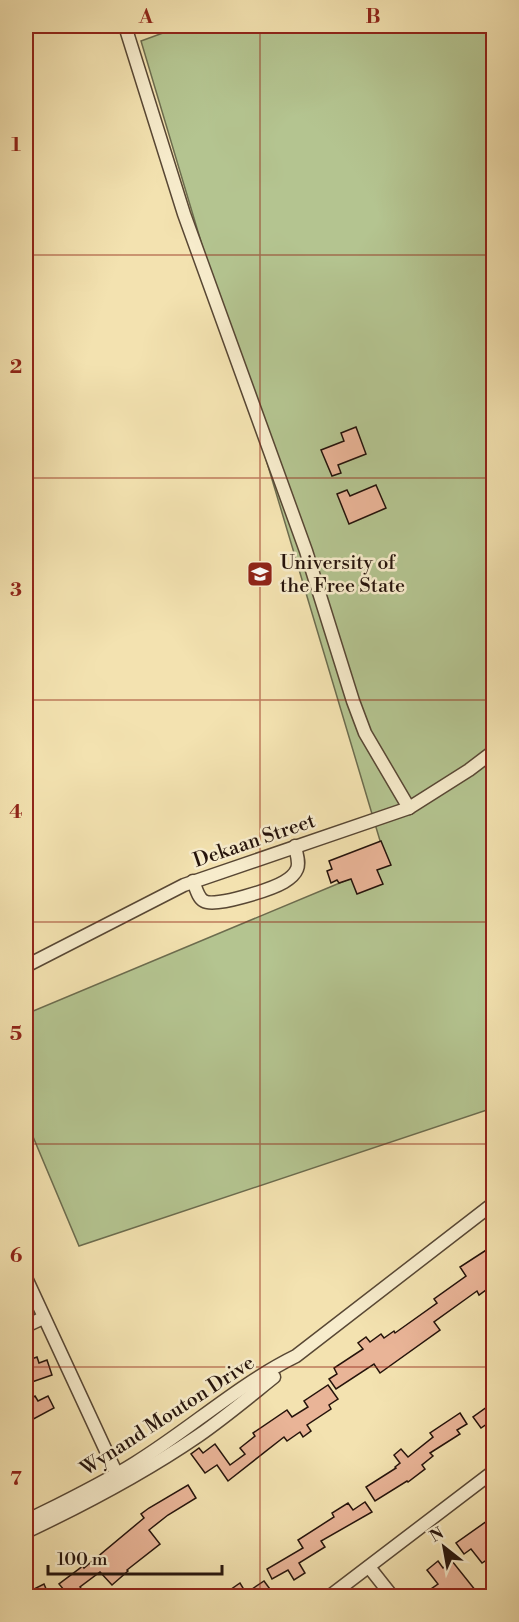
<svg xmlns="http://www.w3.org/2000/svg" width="519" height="1622" font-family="'Libre Bodoni',serif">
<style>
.green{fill:#b4c490;stroke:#6c6c4e;stroke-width:1.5}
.building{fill:#e9b497;stroke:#25130b;stroke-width:1.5}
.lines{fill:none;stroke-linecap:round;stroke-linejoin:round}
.minor-casing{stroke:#584734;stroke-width:15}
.minor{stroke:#f7eccc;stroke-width:12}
.grid{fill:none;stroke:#8f2418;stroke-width:1.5;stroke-opacity:0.55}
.labels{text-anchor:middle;stroke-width:5;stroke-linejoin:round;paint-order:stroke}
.poi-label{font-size:20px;fill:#25130b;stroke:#f7eccc;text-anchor:start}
.street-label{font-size:20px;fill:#25130b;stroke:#f7eccc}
.neatline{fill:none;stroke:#8f2418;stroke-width:2}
.grid-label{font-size:20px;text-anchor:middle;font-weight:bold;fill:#8f2418}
</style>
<rect width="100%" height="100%" fill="#f3e2b0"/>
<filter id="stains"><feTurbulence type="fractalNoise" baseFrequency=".00333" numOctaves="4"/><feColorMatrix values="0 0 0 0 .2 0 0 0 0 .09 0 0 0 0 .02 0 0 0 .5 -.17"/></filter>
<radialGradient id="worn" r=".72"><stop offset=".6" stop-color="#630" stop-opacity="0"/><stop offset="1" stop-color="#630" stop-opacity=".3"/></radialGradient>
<polygon class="green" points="182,26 493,26 493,1108 79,1246 26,1120 26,1014 354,877 384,854 141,41"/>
<g class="building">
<polygon points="356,427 366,454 338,465 341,473 332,476 321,450 344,441 341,433"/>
<polygon points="376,485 386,508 349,524 337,494 347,490 350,496"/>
<polygon points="381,841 391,865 377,870 383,884 357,894 351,879 339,883 337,880 331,883 327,871 332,869 329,861"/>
<polygon points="494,1245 494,1277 487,1282 490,1287 479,1295 477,1291 434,1322 440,1330 380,1373 374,1364 336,1389 329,1379 337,1374 334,1368 363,1349 358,1343 366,1337 370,1342 381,1334 384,1338 394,1331 395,1333 437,1303 434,1299 466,1276 460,1267"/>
<polygon points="37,1357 39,1363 47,1360 52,1375 29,1383 26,1371 26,1361"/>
<polygon points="328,1385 338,1399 329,1405 331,1409 307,1425 311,1431 303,1437 300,1432 287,1441 284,1437 228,1481 217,1465 205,1473 191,1454 199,1448 203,1453 215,1444 230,1465 245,1454 240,1448 255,1436 253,1433 287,1410 292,1417 308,1407 304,1401"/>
<polygon points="35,1396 38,1401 48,1396 54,1408 26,1423 26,1411 31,1408 27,1401"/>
<polygon points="494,1402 494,1419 481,1428 473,1417"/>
<polygon points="460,1413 467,1424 457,1430 460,1434 430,1453 433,1456 422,1465 425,1469 408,1482 407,1481 375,1501 366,1487 396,1468 395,1467 400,1463 394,1455 401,1449 408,1457 433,1437 430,1433"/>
<polygon points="188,1485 196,1498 168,1515 149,1530 160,1544 127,1570 128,1571 112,1585 100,1572 80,1587 87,1596 69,1596 59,1584 83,1566 84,1568 144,1518 141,1514 149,1508"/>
<polygon points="365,1502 372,1512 321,1541 325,1547 299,1563 305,1573 294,1580 288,1570 272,1579 267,1569 303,1548 298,1540 334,1517 332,1513 348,1503 353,1510"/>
<polygon points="494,1516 494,1555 482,1563 471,1549 464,1554 456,1543"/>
<polygon points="438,1561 443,1568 452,1561 480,1596 447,1596 444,1593 437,1596 431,1589 438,1584 427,1570"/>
<polygon points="264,1581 275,1596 234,1596 230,1590 240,1583 246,1593"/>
<polygon points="44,1584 49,1596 26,1596 26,1593"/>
</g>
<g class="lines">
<defs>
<g id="minor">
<polyline points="125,26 184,214 306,551 353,701 365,733 409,808"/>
<path d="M193,881C196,888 198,898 204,901C215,908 272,889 284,882C289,879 295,874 297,869C300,862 296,853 295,846"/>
<polyline points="26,966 184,885 409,808 469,770 494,751"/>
<polyline points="26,1278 120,1481"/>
<polyline points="26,1326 43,1318"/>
<path d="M26,1521C62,1503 100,1485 135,1463C190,1429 239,1384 296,1356L494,1203"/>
<path d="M26,1532C85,1504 144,1473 198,1436C224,1418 249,1397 274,1377"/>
<polyline points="369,1567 392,1596"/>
<polyline points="330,1596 494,1471"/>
</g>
</defs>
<use href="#minor" class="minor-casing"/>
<use href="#minor" class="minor"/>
</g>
<path class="grid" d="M260,26V1596M26,255H494M26,478H494M26,700H494M26,922H494M26,1144H494M26,1367H494"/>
<defs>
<symbol id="university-square" viewBox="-11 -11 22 22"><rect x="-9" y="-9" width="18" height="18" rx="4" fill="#8f2418" stroke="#f7eccc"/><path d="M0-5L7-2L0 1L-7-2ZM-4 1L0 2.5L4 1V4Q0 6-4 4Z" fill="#fff"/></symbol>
</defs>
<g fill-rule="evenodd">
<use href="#university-square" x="245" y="559" width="30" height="30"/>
</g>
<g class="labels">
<g class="poi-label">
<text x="280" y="569">University of<tspan x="280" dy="23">the Free State</tspan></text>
</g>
<g class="street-label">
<text transform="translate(254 840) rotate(-19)" y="7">Dekaan Street</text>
<text transform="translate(167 1415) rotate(-33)" y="7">Wynand Mouton Drive</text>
</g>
</g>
<rect width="519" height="1622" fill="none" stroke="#f3e2b0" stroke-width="66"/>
<g transform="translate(444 1547) rotate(329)" stroke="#f7eccc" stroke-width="4.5" paint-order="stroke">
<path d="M0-4.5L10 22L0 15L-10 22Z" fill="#25130b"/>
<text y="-9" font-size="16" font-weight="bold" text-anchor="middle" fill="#25130b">N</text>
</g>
<path d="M48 1565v9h174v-9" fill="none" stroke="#25130b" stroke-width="3"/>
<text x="57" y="1565" font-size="18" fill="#25130b" stroke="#f7eccc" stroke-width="4.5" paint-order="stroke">100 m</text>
<rect x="33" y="33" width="453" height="1556" class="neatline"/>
<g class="grid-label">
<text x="146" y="23">A</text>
<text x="373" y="23">B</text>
<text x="16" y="151">1</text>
<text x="16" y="373">2</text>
<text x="16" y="596">3</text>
<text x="16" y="818">4</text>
<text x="16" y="1040">5</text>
<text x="16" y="1262">6</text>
<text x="16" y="1485">7</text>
</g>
<rect width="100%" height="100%" filter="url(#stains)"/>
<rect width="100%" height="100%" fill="url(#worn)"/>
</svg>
